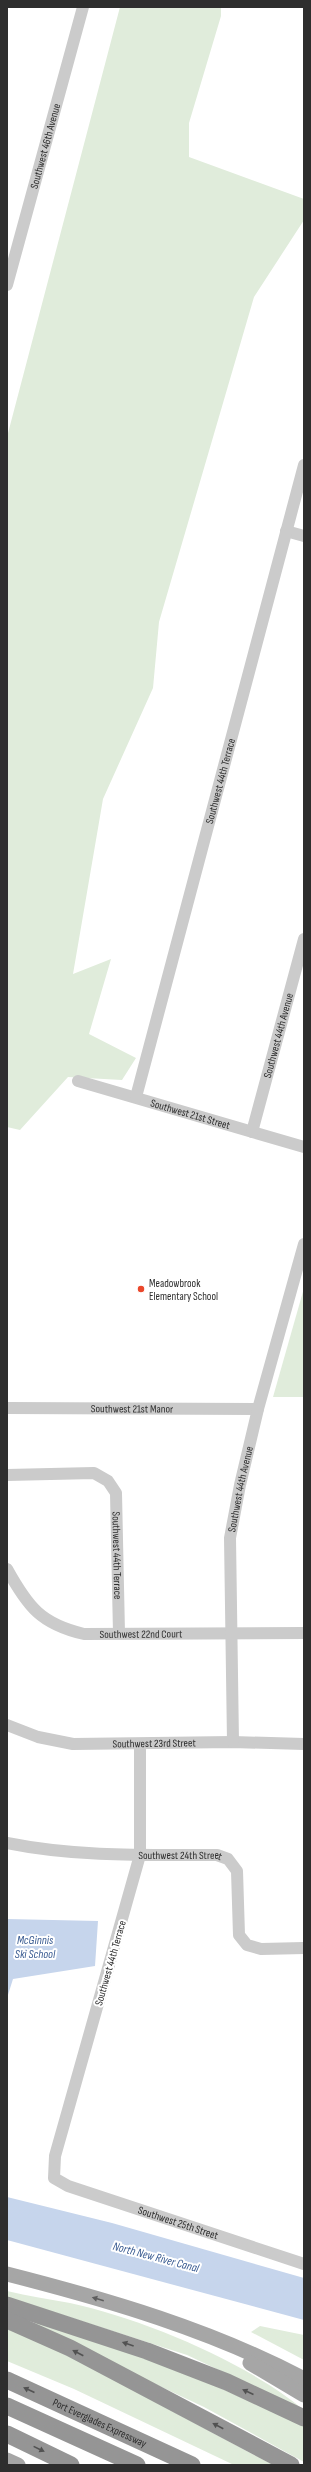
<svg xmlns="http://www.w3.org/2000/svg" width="311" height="2472" font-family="'Sofia Sans Condensed',sans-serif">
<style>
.green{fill:#e0ecdb}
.water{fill:#c6d5ec}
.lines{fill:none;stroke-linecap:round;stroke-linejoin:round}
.minor{stroke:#cbcbcb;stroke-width:12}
.major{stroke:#a6a6a6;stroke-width:15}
.highway{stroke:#959595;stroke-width:17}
.oneway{fill:#5e5e5e}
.oneway2{fill:#525252}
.poi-dot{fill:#ea472b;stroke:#fff;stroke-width:1.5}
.labels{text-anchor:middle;stroke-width:4;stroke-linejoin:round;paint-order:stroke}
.street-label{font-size:11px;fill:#2e2e2e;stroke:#fff}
.poi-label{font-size:11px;fill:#2e2e2e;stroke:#fff;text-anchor:start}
.water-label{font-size:12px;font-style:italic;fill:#3a5c92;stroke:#fff}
</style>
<rect width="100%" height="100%" fill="#fff"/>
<g class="green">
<polygon points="120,7 221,7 221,16 189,123 189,157 304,199 304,220 254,297 159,622 153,688 103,799 73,974 111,959 89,1034 136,1058 122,1080 68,1077 20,1130 7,1127 7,437"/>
<polygon points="304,1288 304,1397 273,1397"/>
<path d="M7,2291C28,2296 49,2299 70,2303C144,2319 246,2362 304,2410L187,2355L7,2297Z"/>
<polygon points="36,2320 167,2364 304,2426 304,2462 204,2407 34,2327"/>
<polygon points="7,2326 60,2351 273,2465 234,2465 74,2389 7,2361"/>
<polygon points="260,2326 304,2335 304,2360 251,2332"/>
</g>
<g class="water">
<polygon points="7,1919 98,1921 95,1966 13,1979 7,1998"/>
<polygon points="7,2197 112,2223 304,2278 304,2320 7,2240"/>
</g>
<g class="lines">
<g class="minor">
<path id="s1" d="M7,285L83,7"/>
<polyline points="286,531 304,536"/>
<path id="s2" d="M78,1081L304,1147"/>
<path id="s3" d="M136,1097L304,465"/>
<path id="s4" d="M252,1132L304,939"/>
<path id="s5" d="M7,1408L258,1409"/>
<path id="s6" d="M7,1475L94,1473L108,1481L116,1493L119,1633"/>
<path id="s7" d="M7,1569C28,1607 41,1624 84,1634L304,1633"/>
<path id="s8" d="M7,1725L38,1737L73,1744L233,1742L304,1744"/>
<path id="s9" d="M233,1742L230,1538L240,1485L258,1409L304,1244"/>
<path id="s10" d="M140,1744V1855L55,2156L54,2178L68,2186L304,2264"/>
<path id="s11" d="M7,1843C76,1857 146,1855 217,1855L228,1859L237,1871L239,1935L247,1945L261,1949L304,1948"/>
</g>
<g class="major">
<path d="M7,2274C109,2300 211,2330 304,2379"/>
<polyline points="250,2363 304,2395"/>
<polyline points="7,2460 18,2465"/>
</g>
<g class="highway">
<polyline points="7,2305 147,2351 227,2382 304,2418"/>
<polyline points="7,2320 70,2348 291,2465"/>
<path id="s12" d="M7,2380L192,2465"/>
<polyline points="7,2406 137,2465"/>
<polyline points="7,2434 71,2465"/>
</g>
</g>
<defs><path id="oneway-solid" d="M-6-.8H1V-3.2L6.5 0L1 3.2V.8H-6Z"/></defs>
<use class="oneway" href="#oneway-solid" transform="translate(98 2299) rotate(-164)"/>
<g class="oneway2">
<use href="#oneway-solid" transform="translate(128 2344) rotate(-161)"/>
<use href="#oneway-solid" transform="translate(78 2353) rotate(-153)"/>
<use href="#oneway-solid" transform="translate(29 2390) rotate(-156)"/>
<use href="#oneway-solid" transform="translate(248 2392) rotate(-156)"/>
<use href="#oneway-solid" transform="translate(218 2426) rotate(-152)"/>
<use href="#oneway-solid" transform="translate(39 2449) rotate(26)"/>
</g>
<circle class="poi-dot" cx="141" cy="1289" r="4"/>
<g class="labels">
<g class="street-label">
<text dy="4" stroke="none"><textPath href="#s1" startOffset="144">Southwest 46th Avenue</textPath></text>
<text dy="4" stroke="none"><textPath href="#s3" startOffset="327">Southwest 44th Terrace</textPath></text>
<text dy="4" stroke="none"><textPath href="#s4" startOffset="100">Southwest 44th Avenue</textPath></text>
<text dy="4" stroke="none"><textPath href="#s2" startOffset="117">Southwest 21st Street</textPath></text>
<text dy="4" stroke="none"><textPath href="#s5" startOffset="125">Southwest 21st Manor</textPath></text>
<text dy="4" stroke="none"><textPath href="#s9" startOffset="254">Southwest 44th Avenue</textPath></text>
<text dy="4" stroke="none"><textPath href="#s6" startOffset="180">Southwest 44th Terrace</textPath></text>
<text dy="4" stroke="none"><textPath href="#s7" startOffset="162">Southwest 22nd Court</textPath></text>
<text dy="4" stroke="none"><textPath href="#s8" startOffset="150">Southwest 23rd Street</textPath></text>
<text dy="4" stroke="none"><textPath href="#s11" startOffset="174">Southwest 24th Street</textPath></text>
<text transform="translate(110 1963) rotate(-74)" y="4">Southwest 44th Terrace</text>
<text dy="4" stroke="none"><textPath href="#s10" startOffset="578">Southwest 25th Street</textPath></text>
<text dy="4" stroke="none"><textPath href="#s12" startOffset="102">Port Everglades Expressway</textPath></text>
</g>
<g class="poi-label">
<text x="149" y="1287">Meadowbrook<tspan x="149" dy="13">Elementary School</tspan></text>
</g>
<g class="water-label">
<text x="35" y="1944">McGinnis<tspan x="35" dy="14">Ski School</tspan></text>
<text transform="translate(156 2257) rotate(15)" y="4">North New River Canal</text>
</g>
</g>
<rect width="311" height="2472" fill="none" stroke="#2e2e2e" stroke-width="16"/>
</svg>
